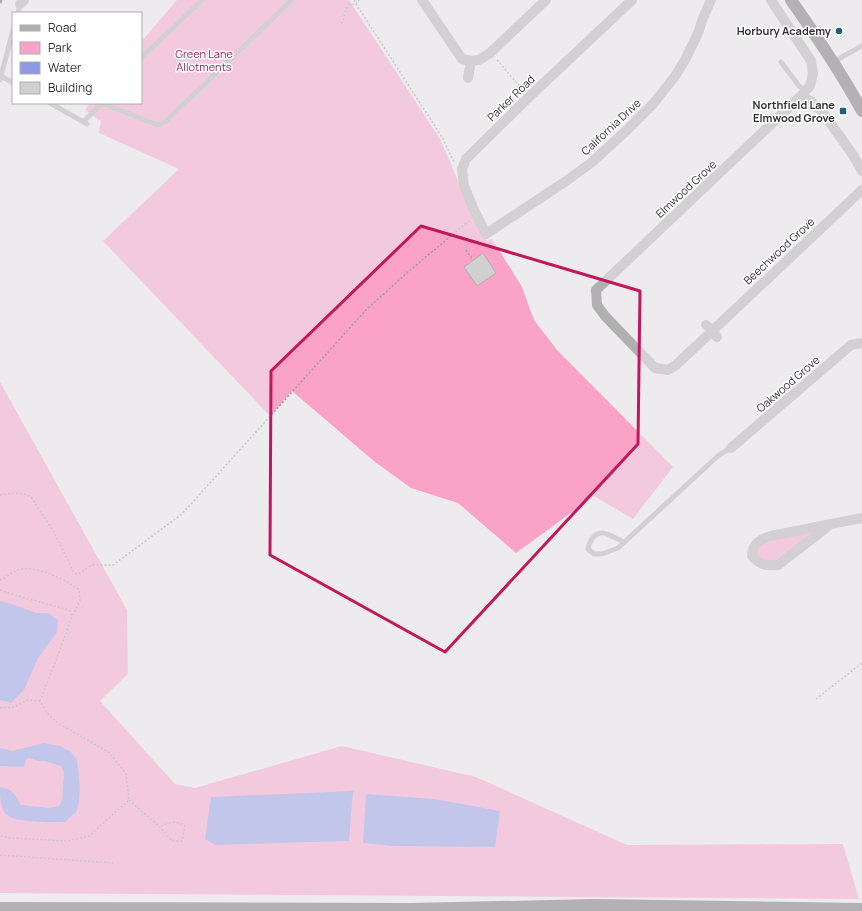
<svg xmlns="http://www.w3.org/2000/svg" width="862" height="911" font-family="Manrope,sans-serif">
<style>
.green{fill:#fba2c7}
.water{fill:#8f99e6}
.building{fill:#d0cfd2;stroke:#adadb0}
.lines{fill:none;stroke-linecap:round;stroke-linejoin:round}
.path{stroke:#9e9c9f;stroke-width:1.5;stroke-dasharray:2 2;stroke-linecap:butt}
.lane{stroke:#b1b0b0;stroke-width:5}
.street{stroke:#b1b0b0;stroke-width:10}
.highway{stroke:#6d6b6d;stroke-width:12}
.rail{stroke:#565557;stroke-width:3;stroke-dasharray:7 7;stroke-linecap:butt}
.marked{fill:none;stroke:#c2185b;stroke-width:3;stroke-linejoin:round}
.poi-dot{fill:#206275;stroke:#fff;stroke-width:1.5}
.labels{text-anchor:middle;stroke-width:3;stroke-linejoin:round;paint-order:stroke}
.poi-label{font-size:11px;font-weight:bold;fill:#323233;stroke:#fff;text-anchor:end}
.park-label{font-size:11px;fill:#8a2558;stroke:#fff}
.street-label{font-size:11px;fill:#323233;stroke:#fff}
</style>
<rect width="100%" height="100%" fill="#edebee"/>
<g class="green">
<polygon points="177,0 349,0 355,9 440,139 454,171 468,206 487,241 492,239 522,287 534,320 557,350 673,467 633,519 594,496 516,553 458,503 411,488 375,462 292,391 270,416 103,241 179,169 99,133 101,121 85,110 90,103 141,103 141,42"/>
<polygon points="0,382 127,610 128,674 100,701 175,784 195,788 342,746 476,777 627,845 843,844 859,899 0,893"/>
<polygon points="821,531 767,566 752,550 757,543"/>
</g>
<g class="water">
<polygon points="0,601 12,604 36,613 48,613 58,620 57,632 38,658 24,690 11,703 0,700"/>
<path d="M43,743L60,746L71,752L77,760L80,787L79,802L76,812L65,822C52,822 14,824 5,813C0,806 0,796 0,787C13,789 15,794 21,805L49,808L59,806L62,800L64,773L61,766L45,761H38L30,758L26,760L24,767L0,766V748L13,751Z"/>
<polygon points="353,791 349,841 215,845 205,839 211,797"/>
<polygon points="366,794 434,799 500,811 495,847 393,846 363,843"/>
</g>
<polygon class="building" points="483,253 496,273 477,286 464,267"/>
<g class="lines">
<g class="path">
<polyline points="354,0 356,4 359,0"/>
<polyline points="342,24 346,9 349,4 356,4 442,137 454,162"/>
<polyline points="497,60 522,89"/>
<polyline points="466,250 473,260"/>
<path d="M0,495C11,494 22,491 31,497L54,532L73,571L75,573L78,574L92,565H113L182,514L365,311L409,271L469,221"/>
<path d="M0,580C6,578 11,573 17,570C34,564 65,579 79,590L80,601L72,617L50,676L40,701L47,713L58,723L110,753L126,774L129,800L89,836L67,841L10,838L0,836"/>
<polyline points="0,590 25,598 66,609 70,611 72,617"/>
<polyline points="816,699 862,663"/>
<polyline points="0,708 14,707 28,700 40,701"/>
<path d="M129,800L160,827L172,841H182L185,826C176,820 170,822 160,827"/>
<polyline points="0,855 113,863"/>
</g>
<g class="lane">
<polyline points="18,13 20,4"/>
<polyline points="141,58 202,0"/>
<polyline points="781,62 799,86 806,91"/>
<polyline points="833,62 862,46"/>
<polyline points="1,76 13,83"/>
<polyline points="0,80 13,30"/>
<polyline points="50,103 87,124"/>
<polyline points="84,121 100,105 104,104 158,125 165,122 292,0"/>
<path d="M624,542C619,540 608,533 603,533C594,532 589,542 588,549L594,554H602L618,548L719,455L731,448"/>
</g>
<g class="street">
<polyline points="422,0 462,59 471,61"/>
<polyline points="632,0 529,97 466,159 462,169 464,186 474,210 486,234 566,181 591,163 626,131 653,104 676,75 686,58 698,33 703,18 711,0"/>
<polyline points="771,0 811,61 813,73 810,86 802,95 821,110 853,155 862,171"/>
<polyline points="20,4 24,0"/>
<polyline points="468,78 471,61 479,60 490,53 546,0"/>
<polyline points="802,95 596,290 597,305 605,316 655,368 668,370 676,365 862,190"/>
<polyline points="706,325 712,330 717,337"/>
<polyline points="731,448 851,345 862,343"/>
<path d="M831,524L778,565C765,566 761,565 752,556C752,544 760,539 771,536L862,518"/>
</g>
<g class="highway">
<path d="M791,0C816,36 841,72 862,111"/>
<polyline points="0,908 411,909 594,905 862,909"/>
</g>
<polyline class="rail" points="0,3 1,0"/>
</g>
<path d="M0 0H862V911H0ZM421,226L640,291L638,444L445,652L270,555L271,371Z" fill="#edebee" fill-opacity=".55" fill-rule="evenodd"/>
<path class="marked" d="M421,226L640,291L638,444L445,652L270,555L271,371Z"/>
<g class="poi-dot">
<circle cx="839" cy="31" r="4"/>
<rect x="839" y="107" width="8" height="8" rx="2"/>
</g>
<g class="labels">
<g class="poi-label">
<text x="831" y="35">Horbury Academy</text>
<text x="835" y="109">Northfield Lane<tspan x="835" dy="13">Elmwood Grove</tspan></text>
</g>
<g class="park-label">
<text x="204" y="58">Green Lane<tspan x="204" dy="13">Allotments</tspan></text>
</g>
<g class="street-label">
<text transform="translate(511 98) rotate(-44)" y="4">Parker Road</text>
<text transform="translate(611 127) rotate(-43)" y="4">California Drive</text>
<text transform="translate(686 189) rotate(-43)" y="4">Elmwood Grove</text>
<text transform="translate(779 251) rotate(-43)" y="4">Beechwood Grove</text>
<text transform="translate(788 384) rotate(-41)" y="4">Oakwood Grove</text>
</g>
</g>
<rect x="12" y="12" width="130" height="92" fill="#ffffff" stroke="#adadad"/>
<rect x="20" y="25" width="20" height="6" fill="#b1b0b0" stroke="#adadad"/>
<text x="48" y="32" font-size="12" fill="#323233">Road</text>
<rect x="20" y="42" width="20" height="12" fill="#fba2c7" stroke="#adadad"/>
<text x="48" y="52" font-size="12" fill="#323233">Park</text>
<rect x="20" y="62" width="20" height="12" fill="#8f99e6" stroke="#adadad"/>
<text x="48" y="72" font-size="12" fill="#323233">Water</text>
<rect x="20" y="82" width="20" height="12" fill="#d0cfd2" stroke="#adadad"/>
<text x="48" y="92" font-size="12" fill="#323233">Building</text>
</svg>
